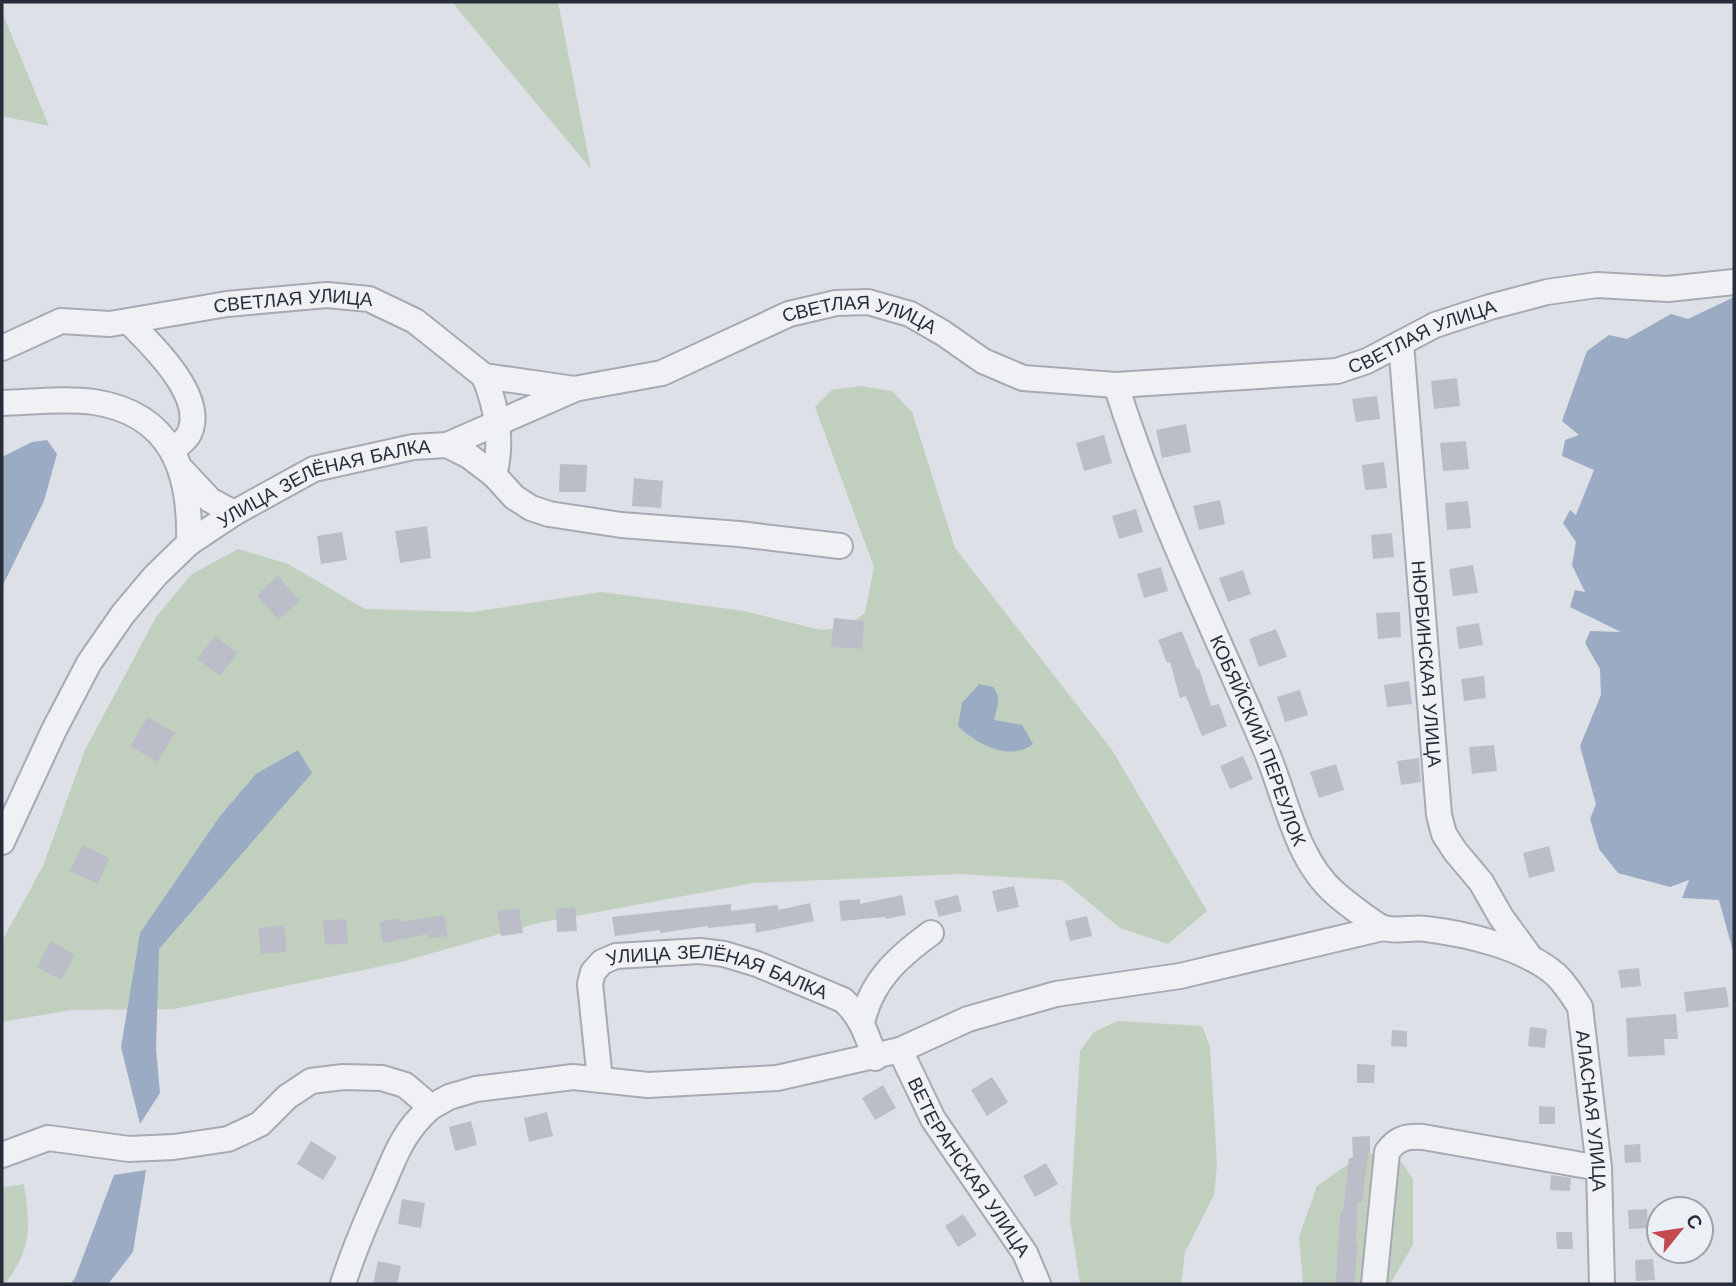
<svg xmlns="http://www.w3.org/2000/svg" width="1736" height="1286" font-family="'Work Sans',sans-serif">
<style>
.green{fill:#c1cfbf}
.water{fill:#9aabc3}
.building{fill:#bbbec8}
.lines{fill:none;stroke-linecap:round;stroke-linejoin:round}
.minor-casing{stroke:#a7aab3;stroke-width:28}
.minor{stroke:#eff1f4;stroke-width:24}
.labels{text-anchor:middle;stroke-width:5;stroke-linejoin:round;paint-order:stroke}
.street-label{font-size:19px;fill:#282d3b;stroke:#eceff4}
</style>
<rect width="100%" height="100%" fill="#dde0e6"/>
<g class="green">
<polygon points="452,2 558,2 591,169"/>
<polygon points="2,12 49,126 2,116"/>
<polygon points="861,386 892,391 912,412 955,548 1112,750 1207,911 1168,944 1120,928 1062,880 959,874 754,883 538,923 401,962 174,1009 70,1010 2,1022 2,941 43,866 85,750 156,617 192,574 238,549 288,564 365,609 473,612 601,592 744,611 821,630 845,627 865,613 874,567 815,407 832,390"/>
<polygon points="1118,1021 1202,1026 1210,1047 1217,1165 1214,1195 1185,1252 1181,1284 1080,1284 1070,1219 1080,1051 1094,1032"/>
<polygon points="1394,1152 1413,1179 1413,1245 1390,1284 1303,1284 1299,1237 1317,1186 1363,1154"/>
<path d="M24,1184C30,1230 33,1245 5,1284H2V1188Z"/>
</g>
<g class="water">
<polygon points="1734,297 1734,955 1719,900 1682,898 1689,880 1670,887 1618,873 1599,849 1590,819 1596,804 1580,746 1601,695 1600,669 1585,643 1590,631 1621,632 1570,607 1575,590 1585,592 1572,565 1576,542 1563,523 1570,510 1576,515 1594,470 1562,456 1565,440 1579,435 1562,421 1587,351 1609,335 1627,339 1671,314 1688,319"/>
<polygon points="47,440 57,454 44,501 2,587 2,457 32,442"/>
<path d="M979,684L993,687C1002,699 997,707 994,720L1022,725L1033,744C1010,762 976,744 958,726L962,703Z"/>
<polygon points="298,750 312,773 159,949 156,1049 160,1093 140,1124 121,1047 140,933 220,816 256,774"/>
<polygon points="146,1170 133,1252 108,1284 70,1284 75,1278 114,1175"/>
</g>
<g class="building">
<polygon points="1457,378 1460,406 1434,409 1431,381"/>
<polygon points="1377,396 1380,419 1356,422 1352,399"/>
<polygon points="1186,424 1191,452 1162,458 1156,430"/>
<polygon points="1104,435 1112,463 1084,471 1076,443"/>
<polygon points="1466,441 1469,469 1443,471 1440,443"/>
<polygon points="1384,462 1387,488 1365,490 1362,465"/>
<polygon points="560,464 587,465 586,492 559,492"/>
<polygon points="634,478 663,481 661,508 632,506"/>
<polygon points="1220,500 1225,524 1199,530 1193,506"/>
<polygon points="1468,501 1471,528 1447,530 1445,503"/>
<polygon points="1136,509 1143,532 1119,539 1112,516"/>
<polygon points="427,526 431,558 400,563 395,531"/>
<polygon points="342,532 347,560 321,564 317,536"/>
<polygon points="1392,533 1394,557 1373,559 1371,535"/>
<polygon points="1473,565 1478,593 1453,596 1449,569"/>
<polygon points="1161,567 1168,591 1144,598 1137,574"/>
<polygon points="1243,570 1251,594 1228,602 1219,578"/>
<polygon points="278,576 300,601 278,620 257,595"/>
<polygon points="1400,612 1401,637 1378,639 1376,613"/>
<polygon points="834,618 864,621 862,649 831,647"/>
<polygon points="1479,623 1483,645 1459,649 1456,627"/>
<polygon points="1276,629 1287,657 1259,667 1249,639"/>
<polygon points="1182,631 1197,669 1199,668 1211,706 1219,704 1227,726 1202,736 1186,696 1180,698 1170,662 1167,663 1158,640"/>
<polygon points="215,636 238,653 220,676 197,659"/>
<polygon points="1484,676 1486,698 1464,701 1461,679"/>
<polygon points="1409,681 1412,704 1387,707 1384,685"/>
<polygon points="1300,690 1308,715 1285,722 1277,697"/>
<polygon points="148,717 175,733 157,762 130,746"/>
<polygon points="1494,745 1497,771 1472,774 1469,747"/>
<polygon points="1243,756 1253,779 1230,789 1220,766"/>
<polygon points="1419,758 1421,782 1401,785 1397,761"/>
<polygon points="1336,764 1344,790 1319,798 1310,772"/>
<polygon points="83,845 109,858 98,884 70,871"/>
<polygon points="1549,846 1555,871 1529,878 1523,853"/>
<polygon points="1014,886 1019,907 997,912 992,891"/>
<polygon points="902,895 906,915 886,919 885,917 841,921 839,901 860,899 860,904"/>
<polygon points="958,895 962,911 939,917 934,901"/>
<polygon points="810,903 814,921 756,933 755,923 708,928 708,926 660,933 660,930 615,936 612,917 731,904 731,911 778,905 778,910"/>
<polygon points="575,907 577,931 557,932 556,909"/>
<polygon points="519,908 523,933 501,936 497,911"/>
<polygon points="444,915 448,936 429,939 428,934 383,943 379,922 400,918 400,922"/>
<polygon points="1087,916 1092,936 1070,941 1065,921"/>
<polygon points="346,919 348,943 325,945 323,921"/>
<polygon points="284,925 287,952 261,954 258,928"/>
<polygon points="51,941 75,955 61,980 37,967"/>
<polygon points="1639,968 1641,986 1621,988 1618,970"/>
<polygon points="1726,987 1729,1007 1686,1012 1684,992"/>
<polygon points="1676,1014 1678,1039 1664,1039 1665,1055 1628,1057 1626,1018"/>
<polygon points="1530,1027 1547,1029 1545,1048 1528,1046"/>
<polygon points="1392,1030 1407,1031 1407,1047 1391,1046"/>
<polygon points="1357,1064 1375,1065 1374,1083 1357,1083"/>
<polygon points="992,1077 1008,1102 987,1116 971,1090"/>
<polygon points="883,1085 896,1108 875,1120 862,1098"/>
<polygon points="1539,1106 1555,1107 1555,1124 1539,1124"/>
<polygon points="547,1112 553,1136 529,1142 524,1118"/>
<polygon points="471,1121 477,1145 455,1151 449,1127"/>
<polygon points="1370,1136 1370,1153 1368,1153 1362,1202 1358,1202 1356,1245 1358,1245 1354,1284 1336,1284 1340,1212 1343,1212 1349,1158 1353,1158 1352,1137"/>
<polygon points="311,1141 337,1157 323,1180 297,1164"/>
<polygon points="1640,1144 1641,1162 1625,1163 1624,1145"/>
<polygon points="1046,1163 1058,1184 1035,1197 1023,1176"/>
<polygon points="1551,1175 1571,1178 1570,1191 1550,1190"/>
<polygon points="402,1199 425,1203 421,1228 398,1224"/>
<polygon points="1647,1209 1648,1228 1629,1229 1628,1210"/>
<polygon points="963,1214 977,1235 958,1247 945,1226"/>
<polygon points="1556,1232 1572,1232 1573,1249 1557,1249"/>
<polygon points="1653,1259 1655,1280 1636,1281 1635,1260"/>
<polygon points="378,1261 401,1266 397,1284 373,1284"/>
</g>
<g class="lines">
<defs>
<g id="minor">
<path d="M129,322C152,345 207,397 189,434C186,440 177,446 173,450"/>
<path id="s1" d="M1401,343L1439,815L1444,834L1455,851L1481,882L1501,917L1531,958"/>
<path id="s2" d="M2,348L61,321L110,324L227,304L327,295L369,299L415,321L484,376L574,389L662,373L789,314L836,303L868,302L910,314L943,333L983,361L1023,378L1116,385L1337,371L1367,361L1435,325L1490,307L1547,292L1597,285L1668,289L1734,282"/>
<path d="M484,376C497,407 503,443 494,475"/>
<path id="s3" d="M1116,385C1155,510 1214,628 1265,748C1286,796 1295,859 1336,894C1344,901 1376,926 1384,928C1396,932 1413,927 1426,929C1467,934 1523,947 1555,974C1565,983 1573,996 1580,1007L1599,1168L1602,1284"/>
<path d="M2,403C32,402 65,398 94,402C172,414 191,472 189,543"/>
<polyline points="447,445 573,390"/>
<polyline points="182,470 210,500 234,513"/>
<path id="s4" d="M2,842L54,730L89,663L123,614L155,576L189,543L234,513L314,469L413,447L447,445L469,456L494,475L514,497L531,508L549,514L621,525L739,534L840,546"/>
<path d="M862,1023C871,981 898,957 931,933"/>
<path id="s5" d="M900,1050L933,1119L1025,1253L1038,1284"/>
<path id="s6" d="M600,1080L590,984L593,972L602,962L616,956L700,951L724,954L757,964L843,1000C861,1016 867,1035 875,1058"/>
<polyline points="2,1155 48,1138 129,1149 174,1147 228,1139 260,1124 287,1097 311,1081 343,1077 382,1078 405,1085 431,1107 449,1097 476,1089 573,1077 648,1085 777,1078 900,1050 968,1019 1056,994 1180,976 1383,928"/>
<path d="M343,1284C354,1249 368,1217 383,1184C397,1151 404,1131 431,1107"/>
<path d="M1374,1284L1387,1152C1397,1138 1406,1136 1423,1137L1599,1168"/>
</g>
</defs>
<use href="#minor" class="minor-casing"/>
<use href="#minor" class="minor"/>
</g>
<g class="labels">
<g class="street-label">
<text dy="7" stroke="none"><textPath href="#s2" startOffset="299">СВЕТЛАЯ УЛИЦА</textPath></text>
<text dy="7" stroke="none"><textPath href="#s2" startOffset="908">СВЕТЛАЯ УЛИЦА</textPath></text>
<text dy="7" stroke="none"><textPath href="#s2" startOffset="1496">СВЕТЛАЯ УЛИЦА</textPath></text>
<text dy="7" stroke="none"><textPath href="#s4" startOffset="506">УЛИЦА ЗЕЛЁНАЯ БАЛКА</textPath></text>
<text dy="7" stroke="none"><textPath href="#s1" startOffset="322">НЮРБИНСКАЯ УЛИЦА</textPath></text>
<text dy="7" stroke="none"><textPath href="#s3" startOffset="383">КОБЯЙСКИЙ ПЕРЕУЛОК</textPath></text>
<text dy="7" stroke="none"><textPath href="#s6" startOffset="242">УЛИЦА ЗЕЛЁНАЯ БАЛКА</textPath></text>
<text dy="7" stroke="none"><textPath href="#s3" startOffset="942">АЛАСНАЯ УЛИЦА</textPath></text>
<text dy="7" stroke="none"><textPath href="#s5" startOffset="136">ВЕТЕРАНСКАЯ УЛИЦА</textPath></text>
</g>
</g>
<rect width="1736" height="1286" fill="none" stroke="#282d3b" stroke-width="7"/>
<g transform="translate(1680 1230) rotate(60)"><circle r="33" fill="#eceff4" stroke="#9ea1aa" stroke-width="2"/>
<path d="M0-5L12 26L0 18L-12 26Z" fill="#c34a51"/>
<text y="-10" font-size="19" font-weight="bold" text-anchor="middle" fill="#282d3b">С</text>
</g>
</svg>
